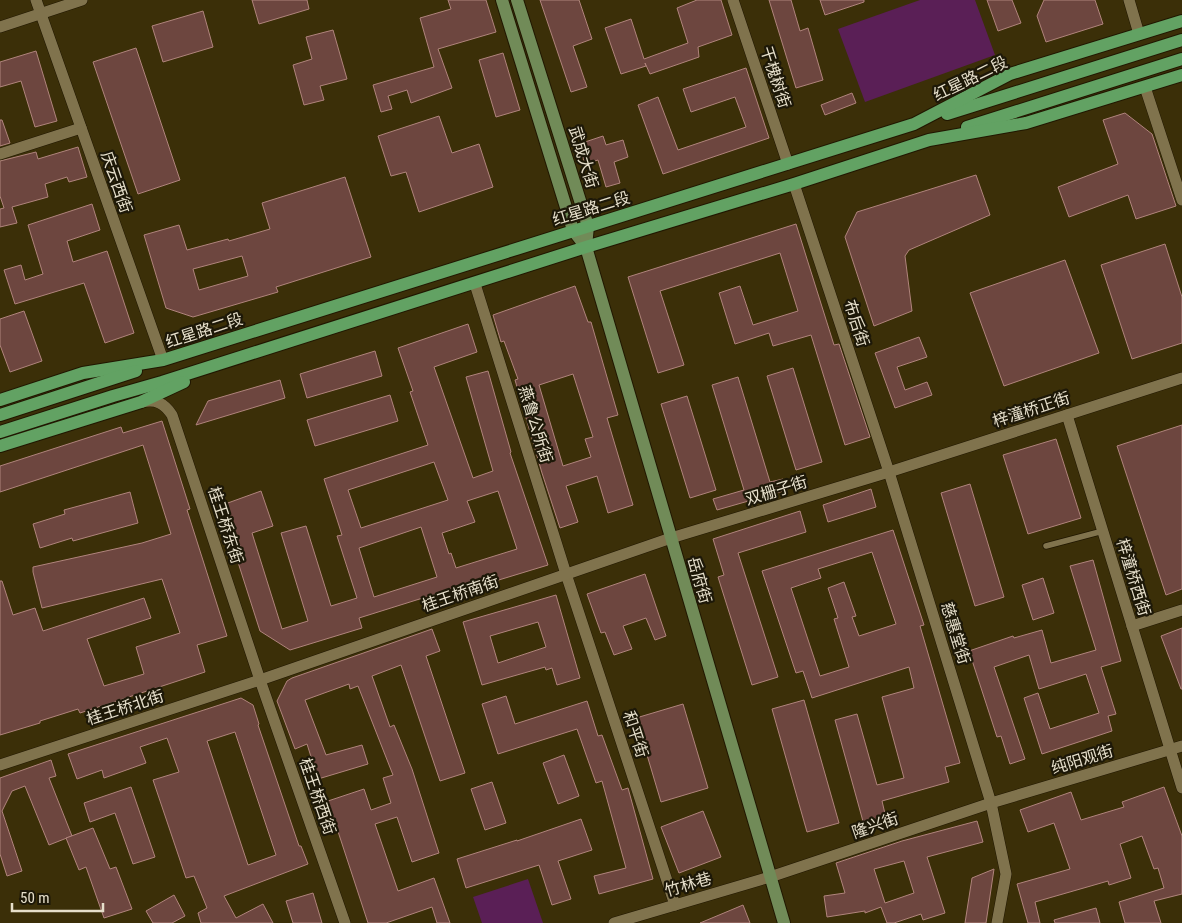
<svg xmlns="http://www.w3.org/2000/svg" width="1182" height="923" font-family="'Roboto Condensed','Noto Sans SC',sans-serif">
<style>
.grass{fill:#5a1f56}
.building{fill:#6d463f;stroke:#b0847c;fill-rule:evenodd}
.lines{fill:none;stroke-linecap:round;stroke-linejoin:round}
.lane-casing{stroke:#201700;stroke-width:7}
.street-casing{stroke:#201700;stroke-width:12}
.secondary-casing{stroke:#201700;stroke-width:14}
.primary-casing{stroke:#201700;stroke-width:14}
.lane{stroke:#80734d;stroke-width:5.5}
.street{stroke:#80734d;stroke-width:11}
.secondary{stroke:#718b58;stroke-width:12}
.primary{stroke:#62a263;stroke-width:12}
.labels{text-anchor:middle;stroke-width:4.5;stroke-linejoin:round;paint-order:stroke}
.street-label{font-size:16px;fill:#e6dfcb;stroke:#1d1808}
</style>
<rect width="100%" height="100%" fill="#3b2f08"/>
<g class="grass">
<polygon points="920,0 975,0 995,55 865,102 838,29"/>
<polygon points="528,879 543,923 482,923 473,897"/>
</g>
<g class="building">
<polygon points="252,0 307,0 309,9 259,24"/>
<polygon points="448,0 486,0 496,32 438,49 452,88 411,103 407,90 388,96 392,109 381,112 373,85 434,67 420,18 451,9"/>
<polygon points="540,0 579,0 592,39 573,46 587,87 571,92"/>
<polygon points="697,0 721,0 732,35 698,47 699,57 650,74 645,63 646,66 621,74 605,28 631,19 644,59 688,43 677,8"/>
<polygon points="769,0 791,0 800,31 808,28 823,80 796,88"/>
<polygon points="820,0 864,0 864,2 825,15"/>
<polygon points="987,0 1012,0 1021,23 998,31"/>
<polygon points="1044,0 1095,0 1103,24 1046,42 1037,16"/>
<polygon points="203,11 213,47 163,62 152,26"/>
<polygon points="333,30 347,79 320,86 324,100 304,105 293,65 312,59 306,37"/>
<polygon points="136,48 180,180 138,194 93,62"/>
<polygon points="36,51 57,121 35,127 21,81 0,87 0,62"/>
<polygon points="503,53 520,110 496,117 479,60"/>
<polygon points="746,68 769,138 663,174 638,105 658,97 678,150 746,127 735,97 691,112 683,89"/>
<polygon points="852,93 856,103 825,115 821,105"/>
<polygon points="1125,113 1152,134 1176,206 1136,219 1128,195 1069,217 1058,187 1118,164 1103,120"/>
<polygon points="439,116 452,153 479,144 493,187 419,212 406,172 391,176 378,136"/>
<polygon points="0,120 2,120 10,143 0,146"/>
<polygon points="603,136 606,145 623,140 628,157 614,162 620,183 606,187 598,160 585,164 579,144"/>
<polygon points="78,147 87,177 69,182 67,177 45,184 48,197 12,207 17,223 0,227 0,209 4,208 0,196 0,161 36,152 38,159"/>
<polygon points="976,175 990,215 909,250 905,256 912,311 874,326 845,237 857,212"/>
<path d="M345,177L371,257L276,287L278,292L193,317L166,308L144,235L179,225L187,250L228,239L229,241L270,229L262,203ZM242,256L248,276L199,290L193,269Z"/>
<polygon points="92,204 100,230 67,241 73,262 107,251 134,333 105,343 84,283 15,304 4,270 21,265 25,280 43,274 28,225"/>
<polygon points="796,224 834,345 839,344 870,437 845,445 811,335 773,346 769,333 735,344 719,293 740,286 753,325 798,311 780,253 660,291 684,365 658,373 628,277"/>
<polygon points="1165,244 1182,297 1182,343 1132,359 1101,265"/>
<polygon points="1065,260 1099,353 1004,386 970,293"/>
<path d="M575,286L588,322H591L618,415L607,418L633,505L608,513L597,476L566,486L578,522L560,528L542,473L515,380L518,379L504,341L501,342L493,315ZM573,374L593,437L585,439L591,457L563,466L539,385Z"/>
<polygon points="24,311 42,361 10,372 0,345 0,319"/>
<path d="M468,324L477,352L434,367L473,478L493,471L466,377L488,371L511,452L510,453L548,565L479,586L477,581L359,618L362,628L290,650L260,631L236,556L243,554L225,504L261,491L273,526L252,533L282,629L308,621L281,533L306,526L331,606L357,598L337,536L342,535L324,479L428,445L410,392L413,391L398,348ZM434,462L448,500L361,528L348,490ZM498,491L517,549L456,568L451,553L449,554L442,533L475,522L467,501ZM421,527L437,577L374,597L359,548Z"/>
<polygon points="919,337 927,357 897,367 905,390 927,382 932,395 895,408 875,353"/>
<polygon points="375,351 382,376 307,398 300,374"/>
<polygon points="793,368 822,462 796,470 767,376"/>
<polygon points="738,377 770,482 783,479 787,490 717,510 713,499 744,490 712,385"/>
<polygon points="280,380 285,398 196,425 208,401"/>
<polygon points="390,395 398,421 315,446 307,420"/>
<polygon points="687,396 716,490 690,498 661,404"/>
<polygon points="162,421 190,509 187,510 227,636 197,645 205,672 80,713 78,709 40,721 40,723 0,735 0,581 2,581 13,615 35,608 43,631 144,598 151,618 87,639 104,686 144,674 136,647 180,633 162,579 42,608 33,572 33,567 142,543 171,534 143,445 0,492 0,466 121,427 123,433"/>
<polygon points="1182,425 1182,589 1166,595 1117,446"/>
<polygon points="1056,439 1081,518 1028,534 1003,455"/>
<polygon points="970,484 1004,597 975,606 941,493"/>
<polygon points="871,489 876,507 828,522 823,505"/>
<polygon points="130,492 138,523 73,541 72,538 40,548 33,524 65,514 64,510"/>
<polygon points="800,511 806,532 738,553 778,677 752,685 718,577 724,575 713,539"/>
<path d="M893,530L924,625L920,626L960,763L945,767L949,782L882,801L886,818L864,825L835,720L857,714L877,785L904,778L882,697L914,688L909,667L812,698L803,671L796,673L762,571ZM872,552L896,624L859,636L852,617L856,616L844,582L828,588L838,618L834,619L849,667L820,676L791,588L821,578L818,569Z"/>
<polygon points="1093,560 1121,661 1101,667 1116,714 1108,716 1112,731 1042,754 1024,698 1038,693 1050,729 1099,713 1086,674 1039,689 1029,655 994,667 1025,759 1010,764 1001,736 997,737 969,651 1013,636 1014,638 1042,630 1051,663 1096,650 1070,566"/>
<polygon points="645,574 666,636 655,640 646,618 623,626 632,649 614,655 605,632 601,633 587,594"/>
<polygon points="1043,578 1054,613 1033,620 1022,585"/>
<path d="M556,595L580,678L557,685L552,668L546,670L545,667L482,685L463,622ZM538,622L546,647L498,663L490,636Z"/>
<polygon points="1182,628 1182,689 1181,689 1161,636"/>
<polygon points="432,629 440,651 426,656 465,773 440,781 401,665 372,676 390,727 394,725 412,769 439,853 412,862 397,817 375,824 398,891 434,878 450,923 437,923 432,907 386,923 368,923 328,801 364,789 371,810 391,803 383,778 393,775 358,686 350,689 349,684 305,700 326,755 362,745 368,764 318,779 307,744 295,749 277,701 287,681 292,678"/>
<polygon points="506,696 515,724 587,701 598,736 602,735 622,790 628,788 653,879 599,894 594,876 626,868 602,781 596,783 577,729 498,754 482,704"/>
<path d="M241,698L253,705L259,724L258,725L299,846H301L308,864L224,896L236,918L263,904L273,923H201L198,913L207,908L194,876L186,878L153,780L179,772L167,738L140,747L146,763L104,778L102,770L77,779L68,754ZM235,732L276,855L248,865L207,741Z"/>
<polygon points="804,700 839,823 807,832 772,709"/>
<polygon points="683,704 708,788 661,802 636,718"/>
<polygon points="564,755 579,796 558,804 543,763"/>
<polygon points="51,760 56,776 49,778 72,836 49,845 25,786 12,791 2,811 22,871 7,876 0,854 0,778"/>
<polygon points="492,782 506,823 485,830 471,789"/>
<polygon points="131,787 155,857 133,864 115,813 90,822 84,803"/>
<polygon points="1164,787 1182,836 1182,894 1154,901 1161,923 1125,923 1119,902 1164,888 1158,868 1154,869 1142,836 1120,844 1131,878 1109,885 1108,881 1035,902 1040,923 1028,923 1017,884 1070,869 1054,823 1028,832 1020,810 1071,792 1081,820 1124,807 1122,802"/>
<polygon points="703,811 721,857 679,873 661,827"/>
<polygon points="581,819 592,850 558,861 571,899 552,905 539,865 466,888 457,859 517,840 517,841"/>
<path d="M977,821L983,842L927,857L945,913L923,920L921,914L894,923H887L881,907L865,913V911L827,917L824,896L845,893L836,863L902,841ZM904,861L914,893L885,903L874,869Z"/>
<polygon points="93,828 110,869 116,867 132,909 104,918 86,867 79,870 66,838"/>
<polygon points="994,869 986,923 965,923 972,878"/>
<polygon points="313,893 322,923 293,923 286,901"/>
<polygon points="174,895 185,916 172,923 153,923 146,911"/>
<polygon points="743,905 750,923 700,923"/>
<polygon points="1096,908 1100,923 1055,923 1054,920"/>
</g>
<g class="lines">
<defs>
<polyline id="lane" points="1046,546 1103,531"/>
<g id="street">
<polyline points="36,0 163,360"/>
<polyline points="733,0 788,164"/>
<polyline points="1129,0 1139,34"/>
<polyline points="0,27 82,0"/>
<polyline points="1145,87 1182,200"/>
<polyline points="0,154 81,128"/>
<polyline points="794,184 889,472 991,803 1006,874 997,923"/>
<polyline points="475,284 566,574 675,905"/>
<path d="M142,402C156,399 164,403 172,415L260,680L345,923"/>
<polyline points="1067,415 1182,788"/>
<polyline points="1132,626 1182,610"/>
<polyline points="0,765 260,680 671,538 889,472 1182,378"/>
<polyline points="614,923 770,877 991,803 1182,746"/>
</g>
<g id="secondary">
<polyline points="502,0 573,230 586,247"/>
<polyline points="517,0 588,226 586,247 784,923"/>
</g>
<g id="primary">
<polyline points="947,114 1182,40"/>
<polyline points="967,127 1182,59"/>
<polyline points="0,400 83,373 163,360 914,124 1010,74 1182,21"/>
<polyline points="0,415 136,371"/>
<polyline points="0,432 113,396 162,382 586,247 794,184 929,140 1026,123 1182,75"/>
<polyline points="0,446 141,402 184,382"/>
</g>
</defs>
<use href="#lane" class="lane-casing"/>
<use href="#street" class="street-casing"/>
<use href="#secondary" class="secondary-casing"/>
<use href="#primary" class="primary-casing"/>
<use href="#lane" class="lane"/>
<use href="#street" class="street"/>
<use href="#secondary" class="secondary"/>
<use href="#primary" class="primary"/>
</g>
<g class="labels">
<g class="street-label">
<text transform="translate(776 77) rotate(72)" y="6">干槐树街</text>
<text transform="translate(970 78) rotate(-26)" y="6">红星路二段</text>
<text transform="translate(584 157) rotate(73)" y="6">武成大街</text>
<text transform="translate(117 182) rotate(71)" y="6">庆云西街</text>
<text transform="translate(591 208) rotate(-17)" y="6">红星路二段</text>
<text transform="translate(857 323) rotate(72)" y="6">布后街</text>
<text transform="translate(204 330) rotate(-18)" y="6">红星路二段</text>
<text transform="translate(1031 409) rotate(-18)" y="6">梓潼桥正街</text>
<text transform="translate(536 424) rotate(73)" y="6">燕鲁公所街</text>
<text transform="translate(776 490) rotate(-17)" y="6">双栅子街</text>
<text transform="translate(226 525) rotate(72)" y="6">桂王桥东街</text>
<text transform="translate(1134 577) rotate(73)" y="6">梓潼桥西街</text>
<text transform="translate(700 580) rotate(74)" y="6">岳府街</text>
<text transform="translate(460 593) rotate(-19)" y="6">桂王桥南街</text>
<text transform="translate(956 633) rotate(73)" y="6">慈惠堂街</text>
<text transform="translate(125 707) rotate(-18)" y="6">桂王桥北街</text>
<text transform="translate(636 734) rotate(72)" y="6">和平街</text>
<text transform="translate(1082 759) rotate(-17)" y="6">纯阳观街</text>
<text transform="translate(318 796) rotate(71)" y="6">桂王桥西街</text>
<text transform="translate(875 825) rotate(-19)" y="6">隆兴街</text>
<text transform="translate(688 884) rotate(-16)" y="6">竹林巷</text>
</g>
</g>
<path d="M12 903v8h91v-8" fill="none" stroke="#e6dfcb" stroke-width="2.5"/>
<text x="20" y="903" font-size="15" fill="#e6dfcb" stroke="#1d1808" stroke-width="4" paint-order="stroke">50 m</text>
</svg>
